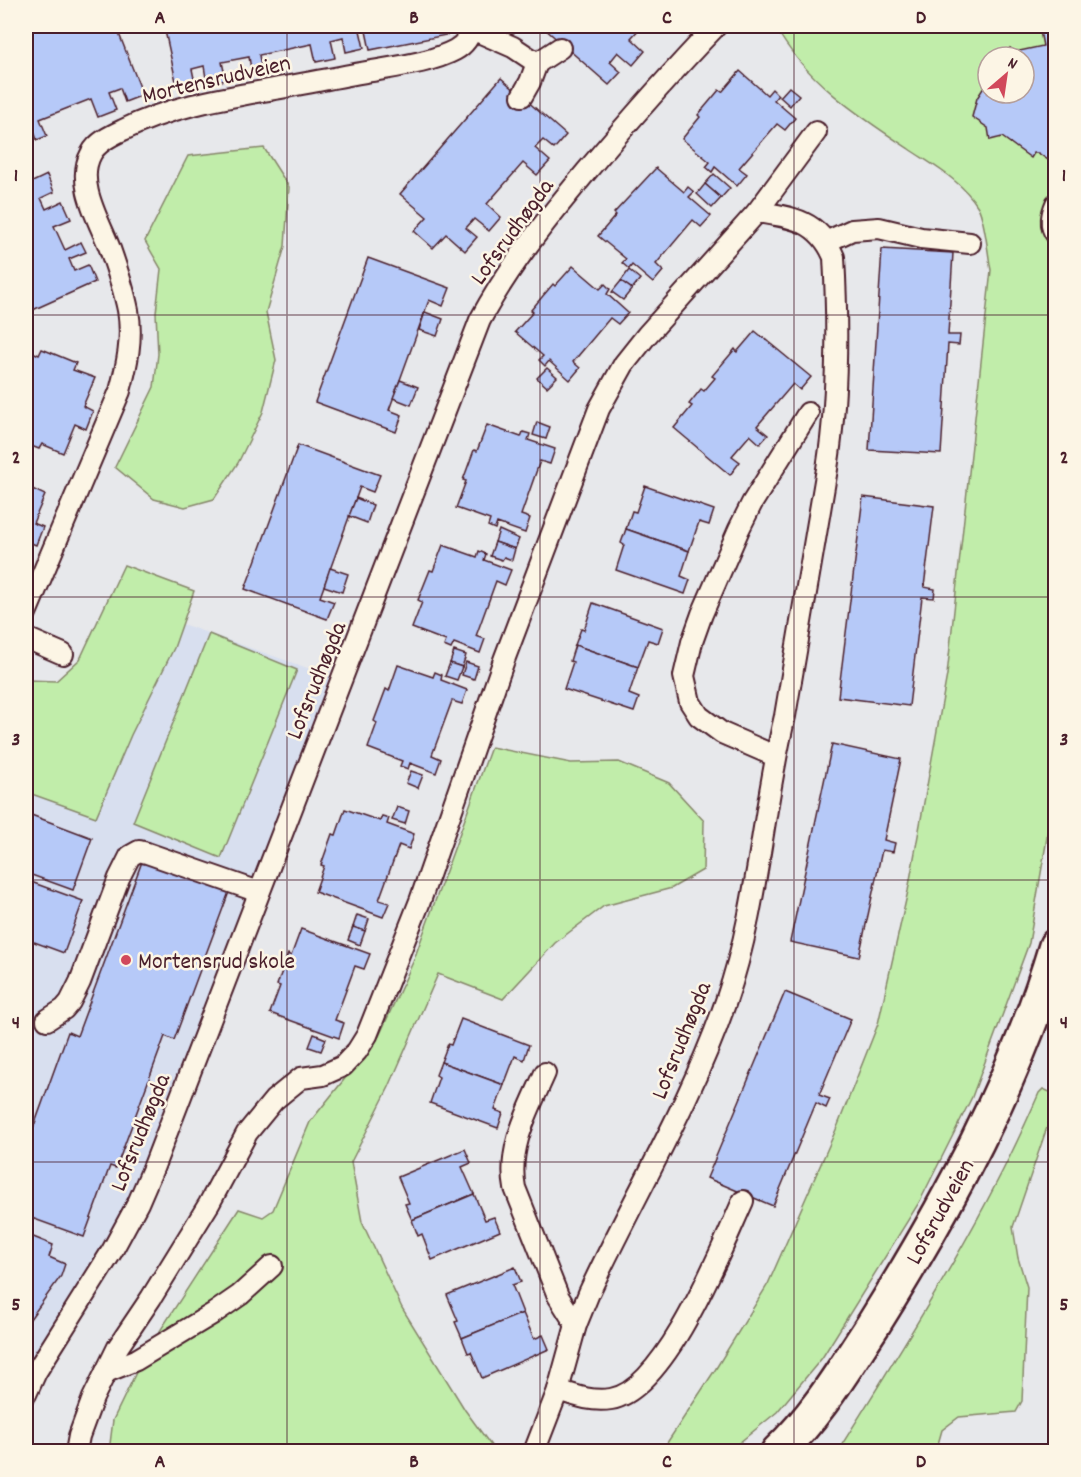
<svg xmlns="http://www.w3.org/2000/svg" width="1081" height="1477" font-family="Dekko,sans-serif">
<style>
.built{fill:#d8dfef}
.green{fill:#c1edaa;stroke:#86866a;stroke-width:1.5;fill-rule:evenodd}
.building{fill:#b6c9f8;stroke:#4a1f2b;stroke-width:1.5}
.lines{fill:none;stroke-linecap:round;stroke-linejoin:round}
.lane-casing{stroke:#4a1f2b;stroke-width:24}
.secondary-casing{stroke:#4a1f2b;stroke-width:38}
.lane{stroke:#fcf5e5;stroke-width:20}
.secondary{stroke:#fcf5e5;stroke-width:33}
.grid{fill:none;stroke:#4a1f2b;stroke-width:1.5;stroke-opacity:0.55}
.poi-dot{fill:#d1495b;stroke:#fcf5e5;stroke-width:2}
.labels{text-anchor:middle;stroke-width:5;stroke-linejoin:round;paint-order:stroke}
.street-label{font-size:24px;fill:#4a1f2b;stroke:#fcf5e5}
.poi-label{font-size:24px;fill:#4a1f2b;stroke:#fcf5e5;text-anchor:start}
.neatline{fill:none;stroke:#4a1f2b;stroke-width:2}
.grid-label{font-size:20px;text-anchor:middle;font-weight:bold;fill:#4a1f2b}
</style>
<rect width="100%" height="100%" fill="#e7e8eb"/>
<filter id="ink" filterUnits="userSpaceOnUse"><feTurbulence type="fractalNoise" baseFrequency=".0167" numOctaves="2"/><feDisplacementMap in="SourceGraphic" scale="12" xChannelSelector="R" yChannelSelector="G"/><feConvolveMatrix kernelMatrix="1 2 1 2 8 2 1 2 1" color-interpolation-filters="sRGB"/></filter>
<g filter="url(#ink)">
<polygon class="built" points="134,607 330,676 249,900 145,1158 123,1217 26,1380 26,722"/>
<g class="green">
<path d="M775,26H1055L1056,764L1046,844L1029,943L972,1097L920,1201L822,1358L777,1412L729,1451L661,1452L715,1370L768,1284L838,1125L878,1024L908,891L947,675L991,270C988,256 985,219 978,207C962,181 934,166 909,149C859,116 804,80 775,26ZM988,57H1024V93H988Z"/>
<polygon points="264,148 289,187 285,246 266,312 276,360 263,412 238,463 214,499 185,507 154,499 115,467 154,387 158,354 156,313 161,269 145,241 188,156"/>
<polygon points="124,565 194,591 174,648 131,735 96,817 26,792 26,683 27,680 56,681 80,659"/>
<polygon points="209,634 297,670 221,858 133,822"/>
<polygon points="491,747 571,763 619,762 669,783 704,821 703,870 672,888 604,906 555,943 503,999 438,974 389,1087 351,1162 362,1222 402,1308 465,1410 495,1451 109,1452 113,1420 145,1354 239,1209 263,1217 273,1210 310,1122 379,1036 413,962"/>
<path d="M1043,1089L1050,1092L1055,1098V1104L1013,1227L1018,1258L1027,1287L1022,1401L1016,1412L959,1417L942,1430L936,1451H838C910,1335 985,1219 1039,1093Z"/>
</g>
<g class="building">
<polygon points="32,26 116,26 143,95 125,102 120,88 109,92 116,110 98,117 91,99 40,119 47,136 37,140 31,122 26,124 26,28"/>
<polygon points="164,26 359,26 364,48 346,52 343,37 331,40 335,58 316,62 312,44 259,55 262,73 252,75 249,57 222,62 226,80 207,84 204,66 192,69 195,83 177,86"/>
<polygon points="395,26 450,26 451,34 370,50 366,31"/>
<polygon points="546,26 642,26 631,38 645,51 633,65 618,52 610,62 621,72 609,85 544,28"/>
<polygon points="1039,26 1056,26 1054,164 1038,153 1034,153 1031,158 1002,137 990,140 988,128 972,117 977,98 988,81 988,93 1024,93 1024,57 1005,57 1010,48 1015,52 1043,46"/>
<polygon points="740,71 767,95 772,89 778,95 774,100 795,118 785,130 777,124 739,168 747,174 737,186 715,167 712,172 706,167 710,162 682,139 700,117 698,115 719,90 722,92"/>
<polygon points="501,78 566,135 554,149 543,140 535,148 550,161 537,175 523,163 487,204 501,217 489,231 474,219 466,228 477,237 465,251 446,234 433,248 414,231 427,217 400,194"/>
<polygon points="789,87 799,95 790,106 780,97"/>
<polygon points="656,168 684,192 688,187 694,192 689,197 711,216 701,227 693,220 656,264 663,271 653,283 632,265 629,269 622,263 626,259 598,236 616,215 614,213"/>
<polygon points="714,174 730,188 721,198 705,184"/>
<polygon points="47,175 54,192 41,198 46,209 63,201 71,219 54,226 65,250 81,242 86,252 69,259 74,271 88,265 95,282 26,313 26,185"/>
<polygon points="705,184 721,198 712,208 697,194"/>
<polygon points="882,249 953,253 948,335 960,335 959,345 948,344 941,454 869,450"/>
<polygon points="368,258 450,288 443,306 429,300 389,410 402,415 396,432 315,402"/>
<polygon points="573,266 600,289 605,284 610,289 607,294 628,313 618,324 610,318 573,362 580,368 570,380 549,361 545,366 539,360 543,356 515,332 533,312 531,310 553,284 555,286"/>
<polygon points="629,270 640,279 632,289 621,281"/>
<polygon points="621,281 632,289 623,300 612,292"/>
<polygon points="425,312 443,319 437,336 419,330"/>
<polygon points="755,331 811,377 800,390 793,384 757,426 768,435 760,444 750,435 732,456 740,462 730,475 674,428 692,406 689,404 701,389 704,391 715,378 712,376 735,349 737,352"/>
<polygon points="42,349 76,363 73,370 95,378 83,406 93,411 86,429 75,424 63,453 42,444 39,449 26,444 26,355 28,350 39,355"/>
<polygon points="547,368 557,377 547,387 537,378"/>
<polygon points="400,380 418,387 411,405 393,398"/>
<polygon points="537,422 550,427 546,439 533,435"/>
<polygon points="487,425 521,437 523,432 530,434 528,440 555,449 550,464 540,461 521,515 530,518 525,533 497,523 495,529 488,526 490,520 456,508 466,481 463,480 474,450 477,451"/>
<polygon points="298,445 380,475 373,492 360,487 320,597 334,602 327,619 245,589"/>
<polygon points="26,486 45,495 33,523 43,527 36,545 26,541"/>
<polygon points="645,486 714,510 709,525 699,522 689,551 626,529 632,511 636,512"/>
<polygon points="863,497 934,506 924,587 935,589 934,598 922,597 909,706 838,697"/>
<polygon points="356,498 373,505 367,523 349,516"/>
<polygon points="626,529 689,551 681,576 690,580 685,594 616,570 624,545 621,543"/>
<polygon points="499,530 519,539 515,549 495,542"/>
<polygon points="495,542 515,549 512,560 504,557 502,560 490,556"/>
<polygon points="443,545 477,557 479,551 486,554 484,560 511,570 505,585 496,581 476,636 485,639 480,653 454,643 451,649 444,646 446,641 412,628 422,602 418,600 430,570 433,571"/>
<polygon points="330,568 348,574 342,592 324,586"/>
<polygon points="593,603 663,628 658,643 648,640 638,667 575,645 581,629 584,630"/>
<polygon points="575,645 638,667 629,694 639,698 634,712 564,689 573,662 570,661"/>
<polygon points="454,651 466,655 462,667 450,663"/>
<polygon points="466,662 478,666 474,679 462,675"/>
<polygon points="450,663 462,667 457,680 445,676"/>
<polygon points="398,665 433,677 435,672 442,675 441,680 467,690 462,704 452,701 432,755 441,759 436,773 410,763 408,769 400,766 402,761 368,748 377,723 374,721 386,689 389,691"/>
<polygon points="832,744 901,759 884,840 895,843 893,852 882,850 859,957 790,942"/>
<polygon points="411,771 423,775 418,788 406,783"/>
<polygon points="397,807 409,811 405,824 392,820"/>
<polygon points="345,809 380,821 382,816 389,818 387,824 414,834 409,849 399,845 379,900 389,903 383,917 315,892 324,866 321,865 332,834 336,835"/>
<polygon points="26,813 92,838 73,890 26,873"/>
<polygon points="143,859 229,892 174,1040 165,1036 116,1168 110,1166 84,1237 26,1216 26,1148 68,1032 77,1036"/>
<polygon points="31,882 83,901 64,953 26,939 26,899"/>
<polygon points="357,915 369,919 365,931 353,927"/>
<polygon points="353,927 365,931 360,945 348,940"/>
<polygon points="301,929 370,954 364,969 355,966 335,1020 344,1023 339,1038 270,1013 280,986 277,985 288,954 291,956"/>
<polygon points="785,992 851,1019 819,1095 830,1099 826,1108 816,1103 773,1206 707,1178"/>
<polygon points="461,1019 529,1045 524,1060 515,1056 504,1085 441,1062 448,1044 451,1045"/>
<polygon points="314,1034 326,1039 321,1051 309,1047"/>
<polygon points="441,1062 504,1085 495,1110 503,1113 498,1128 430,1103 439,1077 436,1075"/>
<polygon points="465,1149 471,1163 462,1167 474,1194 412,1220 405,1204 409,1203 398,1177"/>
<polygon points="474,1194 485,1220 494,1217 500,1231 432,1260 422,1234 418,1236 412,1220"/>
<polygon points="26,1234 53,1245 49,1257 65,1264 61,1276 30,1319 26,1319"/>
<polygon points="515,1267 521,1282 512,1285 523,1313 462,1338 455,1322 458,1321 447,1295"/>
<polygon points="523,1313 534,1339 543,1335 549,1349 482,1378 471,1352 468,1353 462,1338"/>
</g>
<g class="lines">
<defs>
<g id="lane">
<polyline points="472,29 513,47 537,63 530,82 522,96"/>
<polyline points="537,63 560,48"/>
<path d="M1056,204C1052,213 1049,226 1056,234"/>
<polyline points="757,212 816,132"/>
<polyline points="828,241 852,230 879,228 921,238 970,243"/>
<path d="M26,613L120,391C127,365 133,338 128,310C124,290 117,269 110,249C100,222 75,183 91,154C97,142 112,135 123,130C167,108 216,99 263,91C298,85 332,78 366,72C393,67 431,63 455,50C464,45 471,36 472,26"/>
<polyline points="26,638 63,654"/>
<polyline points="775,756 722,733 699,716 690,702 684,676 692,642 702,614 739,529 752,503 808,413"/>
<polyline points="47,1020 64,1009 70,1002 80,982 119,878 130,856 139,851 147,853 259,892"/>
<path d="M545,1073C529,1110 507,1147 515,1188L558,1296L576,1325"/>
<polyline points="106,1372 136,1360 214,1313 240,1295 272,1266"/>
<path d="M558,1390C576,1396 592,1402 611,1399C666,1390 722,1247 743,1201"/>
<path d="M26,1394L36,1372L112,1251L138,1203L154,1166L480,320C509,266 547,219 586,172C628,122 671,73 716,26"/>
<path d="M76,1452L79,1436L93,1398L118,1347L151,1298L209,1204L247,1133L274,1100L301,1078L323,1075L343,1066L357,1051L367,1035L420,901L504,660L599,409L624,364L647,335L757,212C793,217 819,221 834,257C838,328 838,399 827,469L785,716C762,811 758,909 726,1001C691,1103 634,1196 589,1293L576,1325L558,1390L534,1452"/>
</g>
<path id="secondary" d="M778,1452C817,1415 844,1369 873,1325C947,1207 1016,1080 1056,946"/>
</defs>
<use href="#lane" class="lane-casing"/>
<use href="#secondary" class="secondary-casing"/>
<use href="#lane" class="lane"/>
<use href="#secondary" class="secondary"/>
</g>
</g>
<path class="grid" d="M287,26V1452M540,26V1452M794,26V1452M26,315H1056M26,597H1056M26,880H1056M26,1162H1056"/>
<circle class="poi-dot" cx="126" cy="960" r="6"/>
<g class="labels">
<g class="street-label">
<text transform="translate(216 78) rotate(-13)" y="8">Mortensrudveien</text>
<text transform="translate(511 231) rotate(-54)" y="8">Lofsrudhøgda</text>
<text transform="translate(315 680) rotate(-68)" y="8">Lofsrudhøgda</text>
<text transform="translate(680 1040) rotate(-68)" y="8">Lofsrudhøgda</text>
<text transform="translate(139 1132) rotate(-68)" y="8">Lofsrudhøgda</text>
<text transform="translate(939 1211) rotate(-61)" y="8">Lofsrudveien</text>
</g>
<g class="poi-label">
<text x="138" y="968">Mortensrud skole</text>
</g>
</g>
<rect width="1081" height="1477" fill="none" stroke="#fcf5e5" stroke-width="66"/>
<g transform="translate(1006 75) rotate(29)"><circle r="28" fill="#fcf5e5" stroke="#b59f9b" stroke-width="1.5"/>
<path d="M0-4.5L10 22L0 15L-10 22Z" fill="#d1495b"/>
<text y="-9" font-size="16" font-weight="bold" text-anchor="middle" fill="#4a1f2b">N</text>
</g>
<rect x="33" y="33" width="1015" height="1411" class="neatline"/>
<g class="grid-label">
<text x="160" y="23">A</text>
<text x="414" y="23">B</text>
<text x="667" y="23">C</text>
<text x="921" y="23">D</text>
<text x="16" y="181">1</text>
<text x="1064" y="181">1</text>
<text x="16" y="463">2</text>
<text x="1064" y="463">2</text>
<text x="16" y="745">3</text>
<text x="1064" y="745">3</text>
<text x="16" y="1028">4</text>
<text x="1064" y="1028">4</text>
<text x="16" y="1310">5</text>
<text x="1064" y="1310">5</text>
<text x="160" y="1467">A</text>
<text x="414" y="1467">B</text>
<text x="667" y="1467">C</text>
<text x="921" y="1467">D</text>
</g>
</svg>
